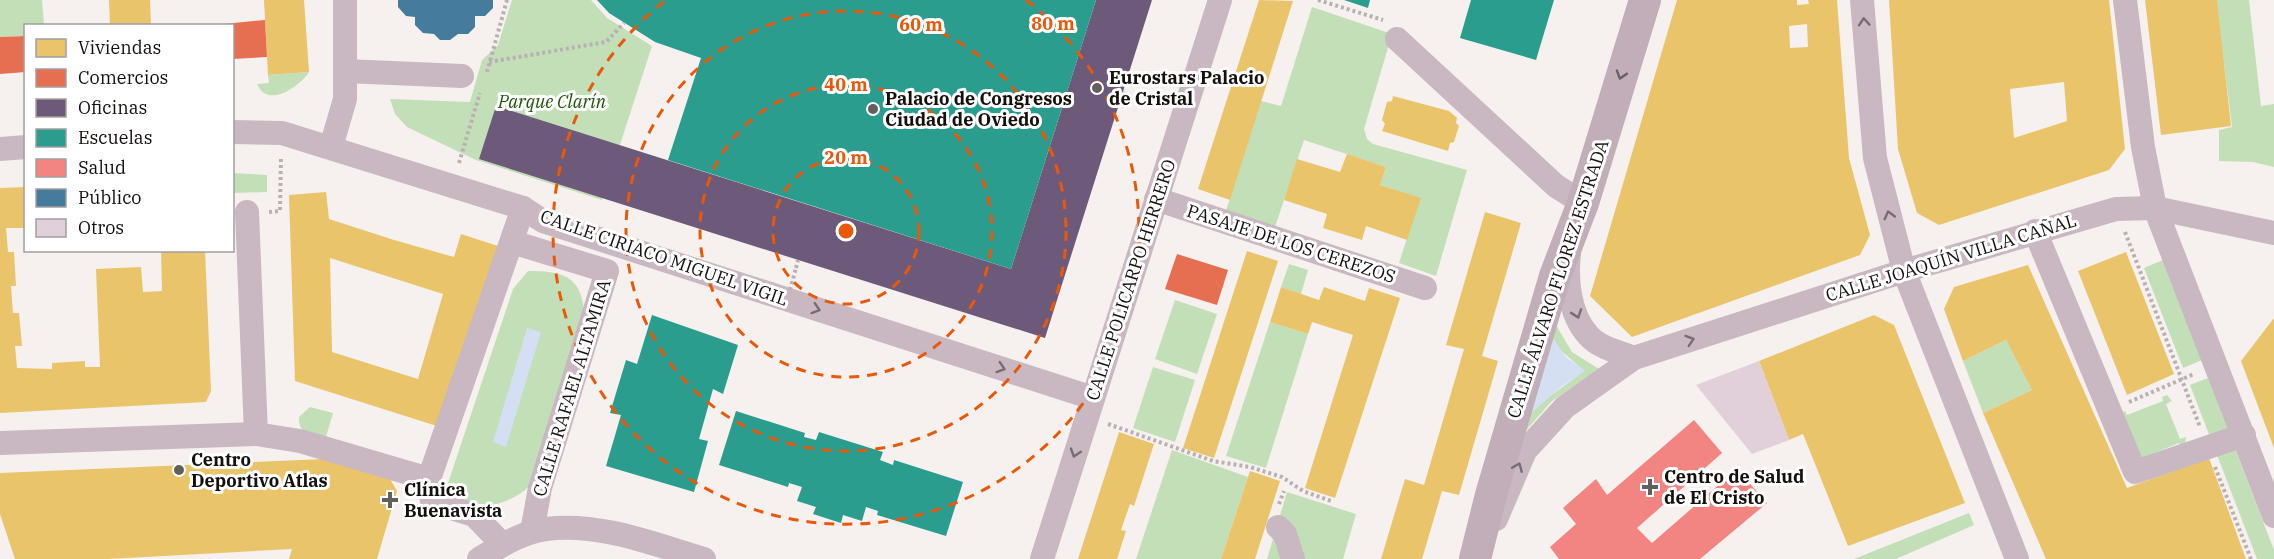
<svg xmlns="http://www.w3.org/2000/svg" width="2274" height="559" font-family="'IBM Plex Serif',serif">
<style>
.green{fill:#c3dfb7;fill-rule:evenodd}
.water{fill:#d4dff4}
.homes{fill:#e9c46a;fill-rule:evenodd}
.shops{fill:#e76f51}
.offices{fill:#6d597a}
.schools{fill:#2a9d8f}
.health{fill:#f28482}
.public{fill:#457b9d}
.building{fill:#e1d0da}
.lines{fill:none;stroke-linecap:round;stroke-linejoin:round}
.path{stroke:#bab0b4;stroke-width:4;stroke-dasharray:3 3;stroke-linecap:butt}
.minor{stroke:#c9b8c2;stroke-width:24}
.major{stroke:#c2aeb9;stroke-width:32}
.path-bridge{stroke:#bab0b4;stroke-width:4;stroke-dasharray:3 3;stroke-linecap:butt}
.oneway{stroke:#776c71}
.oneway2{stroke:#6a5f64}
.ring{fill:none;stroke:#e8590c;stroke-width:3;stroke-dasharray:10 8}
.poi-dot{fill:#625f5c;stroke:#fff;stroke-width:2}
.labels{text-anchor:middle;stroke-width:6;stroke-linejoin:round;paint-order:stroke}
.poi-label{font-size:18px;font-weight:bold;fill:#13100e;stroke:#fff;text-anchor:start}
.park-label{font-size:18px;font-style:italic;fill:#1e5509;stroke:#fff}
.street-label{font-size:18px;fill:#13100e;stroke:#fff}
.centre{fill:#e8590c;stroke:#fff;stroke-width:3}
.ring-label{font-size:18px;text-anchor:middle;font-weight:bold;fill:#e8590c;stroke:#fff;stroke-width:6;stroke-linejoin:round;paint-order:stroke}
</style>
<rect width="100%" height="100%" fill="#f6f1ee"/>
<g class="green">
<polygon points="0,0 42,0 44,25 26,26 25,36 0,37"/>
<polygon points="512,0 591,0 607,18 652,46 602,200 476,160 407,127 395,114 390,99 470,102 482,60 498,45"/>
<polygon points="2216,0 2249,0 2261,106 2274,104 2274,167 2253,162 2219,161 2219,130 2232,127"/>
<polygon points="1312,7 1392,34 1364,129 1367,139 1373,144 1467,170 1436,276 1399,263 1420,198 1380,185 1386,167 1304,140 1274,230 1225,214 1261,101 1281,106"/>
<path d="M309,72C299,87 268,109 257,84L269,83L268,75Z"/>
<polygon points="232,173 267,175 267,192 233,193"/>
<polygon points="2163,260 2202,360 2183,368 2144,268"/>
<polygon points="1289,264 1308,270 1301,294 1281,287"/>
<path d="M528,271C561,271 581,275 584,311L529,486C516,502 472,515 454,501C451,499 448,492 446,489L513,289Z"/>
<polygon points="1175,300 1217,314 1197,374 1155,359"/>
<path d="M1550,315L1572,352L1599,369L1552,401L1511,447ZM1557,347L1584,371L1545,400Z"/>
<polygon points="1270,322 1308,334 1266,468 1226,456"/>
<polygon points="2006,340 2032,390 1983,413 1963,361"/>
<polygon points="1153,367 1195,380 1175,442 1133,428"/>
<polygon points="2208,378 2228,430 2210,437 2190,385"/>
<polygon points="2167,395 2172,401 2166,404 2180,439 2186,437 2185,446 2181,448 2179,443 2144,457 2140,463 2121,413 2125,411 2127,415 2163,401 2162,397"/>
<path d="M310,407L333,413L325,440C311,435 298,434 299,417Z"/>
<polygon points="2235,449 2274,550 2274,559 2257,559 2217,455"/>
<polygon points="1172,450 1248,477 1221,559 1136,559"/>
<polygon points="1287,492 1356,514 1343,559 1267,559"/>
<polygon points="1969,513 1974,525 1896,559 1854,559"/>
</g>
<g class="water">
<polygon points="527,328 541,332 506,447 493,442"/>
<polygon points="1548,331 1566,357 1585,371 1562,386 1529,415"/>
</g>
<g class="homes">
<polygon points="109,0 150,0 151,26 110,26"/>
<polygon points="264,0 304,0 309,72 268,75"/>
<polygon points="1259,0 1293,1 1230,200 1198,189"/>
<path d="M1677,0H1797V5L1809,4L1808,0H1837L1849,158L1870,235L1860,255L1632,337L1590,296ZM1807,24L1808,47L1790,48L1789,26Z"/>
<path d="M1889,0H2109L2125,149L2109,170L1939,225L1917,213L1898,149ZM2064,82L2067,121L2014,138L2010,89Z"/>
<polygon points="2145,0 2217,0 2231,126 2161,135"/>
<polygon points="1393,96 1449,111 1457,118 1456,123 1459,126 1454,142 1450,143 1448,151 1382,131 1385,124 1382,120 1387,102 1392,101"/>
<polygon points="1347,154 1386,167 1380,185 1421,198 1407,240 1366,226 1362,240 1323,228 1327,214 1284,200 1297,159 1340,172"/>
<polygon points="26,187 26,228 6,228 8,252 14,252 16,286 11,286 13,313 19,313 22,346 15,346 17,368 52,369 52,363 85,361 85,367 100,367 96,269 141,267 143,292 162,291 161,250 205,250 211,391 206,402 0,413 0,188"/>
<path d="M326,192L329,219L394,240L454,257L461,234L501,247L443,428L295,381L289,195ZM330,258L443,294L418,379L332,352Z"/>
<polygon points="1485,212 1521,223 1482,356 1498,361 1459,495 1442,491 1422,559 1381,559 1405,479 1424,485 1464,349 1446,345"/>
<polygon points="1247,251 1278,261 1214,458 1183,448"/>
<polygon points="2126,252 2174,374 2127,395 2078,271"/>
<polygon points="2028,265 2127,488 2209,458 2246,559 2046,559 1983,413 2032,390 2006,340 1963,361 1944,309 1954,287"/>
<polygon points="1281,287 1319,300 1324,287 1365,301 1369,288 1400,298 1335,498 1305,488 1353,335 1312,322 1308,334 1270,322"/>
<polygon points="1874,315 1894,325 1965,503 1848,546 1803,434 1789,440 1759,361"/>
<polygon points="2274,318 2274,448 2241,361"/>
<polygon points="1119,432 1154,444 1134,506 1130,504 1121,530 1126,531 1117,559 1078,559"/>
<polygon points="324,459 390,479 397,491 377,559 289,559 292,549 108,559 15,559 0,514 0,473"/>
<polygon points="1250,471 1280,481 1255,559 1221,559"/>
</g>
<g class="shops">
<polygon points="265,20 267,57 232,59 232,26 203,26"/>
<polygon points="26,36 26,72 0,74 0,37"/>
<polygon points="1177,254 1228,270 1217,305 1165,289"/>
</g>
<polygon class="offices" points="1096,0 1152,0 1045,338 479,159 496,106 1011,269"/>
<g class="schools">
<polygon points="597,0 1096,0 1011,269 668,160 701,58 655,42 609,13"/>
<polygon points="1344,0 1370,0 1368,8"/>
<polygon points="1471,0 1554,0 1536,60 1460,38"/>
<polygon points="652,315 738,345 723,394 713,389 699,439 708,441 694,492 606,466 621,415 610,413 626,360 637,364"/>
<polygon points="736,411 805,433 804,437 816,440 819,432 883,452 880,460 893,465 894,460 963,482 946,536 877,515 878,511 866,507 862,521 843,515 841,523 813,514 816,507 797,501 802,487 789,483 788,487 719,465"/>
</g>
<polygon class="health" points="1694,420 1722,453 1637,528 1652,543 1737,469 1767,503 1700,559 1559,559 1550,547 1576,524 1563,508 1596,479 1607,495"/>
<polygon class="public" points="398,0 493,0 493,8 485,16 475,16 475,27 468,34 458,34 450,40 440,40 434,34 423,33 415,25 415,17 406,16 398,7"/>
<polygon class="building" points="1759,361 1789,440 1752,454 1696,385"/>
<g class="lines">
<g class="path">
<polyline points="1318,0 1383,20"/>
<polyline points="489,62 606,42 624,23"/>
<polyline points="487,72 507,0"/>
<polyline points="1122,93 1164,106"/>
<polyline points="459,163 480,93"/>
<polyline points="269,212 280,211 281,158"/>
<polyline points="2125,232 2200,427"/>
<polyline points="796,268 798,260"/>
<polyline points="2129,402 2194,374"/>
<polyline points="1108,424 1213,461 1250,467 1282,477 1303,491 1331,501"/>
<polyline points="2215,467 2251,559"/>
<polyline points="1279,504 1284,491"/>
</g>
<g class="minor">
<polyline points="1862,0 1875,158 1904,271 2017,559"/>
<polyline points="2125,0 2143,147 2155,208 2274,516"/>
<polyline points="1397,39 1556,186 1583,203"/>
<polyline points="345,71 462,76"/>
<polyline points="232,132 282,133 523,208 543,221 1093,398"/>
<polyline points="331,147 345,99 345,0"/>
<polyline points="0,149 26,147"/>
<polyline points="1156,199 1425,288"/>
<polyline points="2035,231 2135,472 2244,435"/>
<polyline points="512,242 607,271 540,488 532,532"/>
<path d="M1569,254C1566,279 1569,314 1588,335C1599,348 1619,352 1634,358"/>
<polyline points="256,434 300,441 429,479"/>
<polyline points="0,443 256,434 247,212"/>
<polyline points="1496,519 1525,451 1565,407 1634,358 1904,271 2116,209 2155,208 2274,233"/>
<polyline points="1278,527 1285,534 1293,559"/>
<polyline points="502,544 474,515 432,502 429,479 523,208"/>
<path d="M479,559C499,547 522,532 546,529C599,522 653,544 704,559"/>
<polyline points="1042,559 1220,0"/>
</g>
<polyline class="major" points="1475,559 1491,495 1555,276 1583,203 1645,0"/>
<polyline class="path-bridge" points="790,290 796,268"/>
</g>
<defs><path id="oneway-chevron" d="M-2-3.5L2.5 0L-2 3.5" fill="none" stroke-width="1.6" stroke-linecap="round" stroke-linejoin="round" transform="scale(1.5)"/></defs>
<g class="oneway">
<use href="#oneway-chevron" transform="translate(1864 22) rotate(-94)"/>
<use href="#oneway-chevron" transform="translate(1889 215) rotate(-105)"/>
<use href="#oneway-chevron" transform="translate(816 309) rotate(18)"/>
<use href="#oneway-chevron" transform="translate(1577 314) rotate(71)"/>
<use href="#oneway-chevron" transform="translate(1690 340) rotate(-18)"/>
<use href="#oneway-chevron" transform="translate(1001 368) rotate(18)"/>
<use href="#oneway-chevron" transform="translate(1075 453) rotate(108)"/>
<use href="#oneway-chevron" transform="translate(1518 467) rotate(-67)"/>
</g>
<use class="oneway2" href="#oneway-chevron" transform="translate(1621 75) rotate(107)"/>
<g class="ring">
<circle cx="846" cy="231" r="73"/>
<circle cx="846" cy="231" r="146"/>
<circle cx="846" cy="231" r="220"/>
<path d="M1026 0A293 293 0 1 1 666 0"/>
</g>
<g class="poi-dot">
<circle cx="1097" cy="88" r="6"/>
<circle cx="873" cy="109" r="6"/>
<circle cx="179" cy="470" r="6"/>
<path d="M1647 478h6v6h6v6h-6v6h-6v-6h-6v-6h6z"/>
<path d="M387 491h6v6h6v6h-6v6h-6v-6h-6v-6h6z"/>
</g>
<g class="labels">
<g class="poi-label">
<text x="1109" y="84">Eurostars Palacio<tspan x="1109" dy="21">de Cristal</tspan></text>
<text x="885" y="105">Palacio de Congresos<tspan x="885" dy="21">Ciudad de Oviedo</tspan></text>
<text x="191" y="466">Centro<tspan x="191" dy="21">Deportivo Atlas</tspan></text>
<text x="1664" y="483">Centro de Salud<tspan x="1664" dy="21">de El Cristo</tspan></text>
<text x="404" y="496">Clínica<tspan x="404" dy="21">Buenavista</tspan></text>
</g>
<g class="park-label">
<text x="552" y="108">Parque Clarín</text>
</g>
<g class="street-label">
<text transform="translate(1291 244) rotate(18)" y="6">PASAJE DE LOS CEREZOS</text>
<text transform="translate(664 258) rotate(19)" y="6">CALLE CIRIACO MIGUEL VIGIL</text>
<text transform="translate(1951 258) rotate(-17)" y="6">CALLE JOAQUÍN VILLA CAÑAL</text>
<text transform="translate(1558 279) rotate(-72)" y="6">CALLE ÁLVARO FLOREZ ESTRADA</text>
<text transform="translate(1131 280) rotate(-72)" y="6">CALLE POLICARPO HERRERO</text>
<text transform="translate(572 388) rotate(-73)" y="6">CALLE RAFAEL ALTAMIRA</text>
</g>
</g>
<circle cx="846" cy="231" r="9" class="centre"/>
<g class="ring-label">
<text x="1053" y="30">80 m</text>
<text x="921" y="31">60 m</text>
<text x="846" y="91">40 m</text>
<text x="846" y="164">20 m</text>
</g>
<rect x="24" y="24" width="210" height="228" fill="#ffffff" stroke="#a19f9f" stroke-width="1.5"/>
<rect x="36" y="39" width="30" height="18" fill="#e9c46a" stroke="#a19f9f" stroke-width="1.5"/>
<text x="78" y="54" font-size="18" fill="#13100e">Viviendas</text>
<rect x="36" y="69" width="30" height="18" fill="#e76f51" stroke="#a19f9f" stroke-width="1.5"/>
<text x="78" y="84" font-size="18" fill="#13100e">Comercios</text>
<rect x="36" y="99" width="30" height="18" fill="#6d597a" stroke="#a19f9f" stroke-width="1.5"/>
<text x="78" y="114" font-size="18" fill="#13100e">Oficinas</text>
<rect x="36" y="129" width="30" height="18" fill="#2a9d8f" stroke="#a19f9f" stroke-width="1.5"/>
<text x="78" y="144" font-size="18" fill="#13100e">Escuelas</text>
<rect x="36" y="159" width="30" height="18" fill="#f28482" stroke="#a19f9f" stroke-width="1.5"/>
<text x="78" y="174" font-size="18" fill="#13100e">Salud</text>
<rect x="36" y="189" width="30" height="18" fill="#457b9d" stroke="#a19f9f" stroke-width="1.5"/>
<text x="78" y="204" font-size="18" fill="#13100e">Público</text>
<rect x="36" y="219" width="30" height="18" fill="#e1d0da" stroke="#a19f9f" stroke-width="1.5"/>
<text x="78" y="234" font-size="18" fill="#13100e">Otros</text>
</svg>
